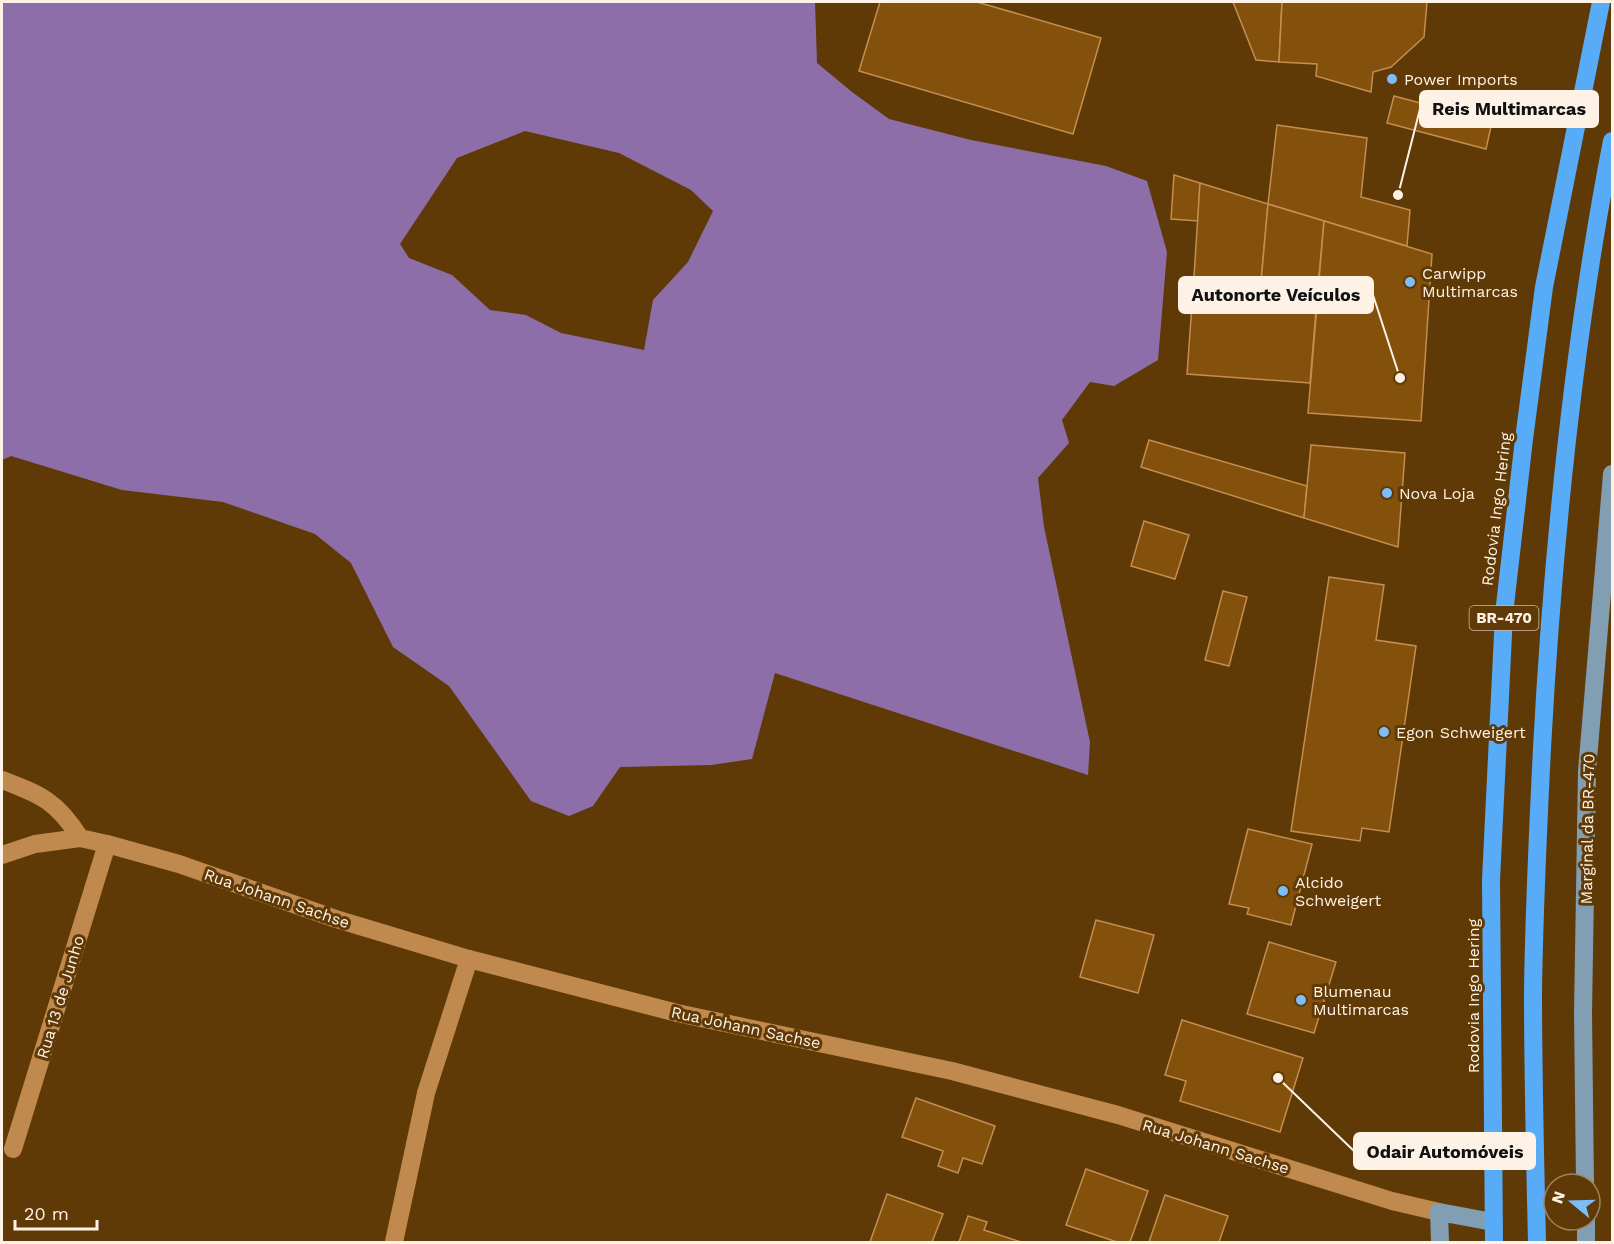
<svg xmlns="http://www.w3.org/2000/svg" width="1614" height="1244" font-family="'Work Sans',sans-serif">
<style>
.forest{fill:#8d6ea9;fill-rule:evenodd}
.building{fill:#83510b;stroke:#c48e52;stroke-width:1.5}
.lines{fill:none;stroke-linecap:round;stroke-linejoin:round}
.minor{stroke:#c08a4e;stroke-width:18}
.major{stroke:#829eb3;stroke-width:18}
.highway{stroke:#58acf7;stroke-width:18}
.poi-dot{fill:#7dbef9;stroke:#603a06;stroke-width:2}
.labels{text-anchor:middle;stroke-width:6;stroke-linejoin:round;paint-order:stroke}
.shield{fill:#603a06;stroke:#cfbba4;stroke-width:1.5}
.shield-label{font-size:15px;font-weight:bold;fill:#fef2e7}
.poi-label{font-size:16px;fill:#fef2e7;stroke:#603a06;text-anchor:start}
.street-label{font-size:16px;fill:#fef2e7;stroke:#603a06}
.leader{fill:none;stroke:#fef2e7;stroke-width:2}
.callout-dot{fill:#fef2e7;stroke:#603a06;stroke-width:2}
.callout{fill:#fef2e7;stroke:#fef2e7;stroke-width:2}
.callout-label{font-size:18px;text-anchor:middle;font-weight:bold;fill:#111}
</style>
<rect width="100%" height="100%" fill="#603a06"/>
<path class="forest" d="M2,2H815L817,63L852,92L889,119L971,140L1106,166L1147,181L1167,252L1158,360L1114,386L1090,382L1062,420L1069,443L1038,478L1044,527L1090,742L1088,775L775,673L752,759L711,765L620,767L593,806L569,816L531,801L449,686L393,647L351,563L315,534L223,502L122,490L11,456L2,460ZM525,131L619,153L691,190L713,211L688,262L653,300L644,350L561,333L526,315L490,310L452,275L409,258L400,244L457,158Z"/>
<g class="building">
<polygon points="880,2 977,2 1101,38 1073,134 859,71"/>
<polygon points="1233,2 1282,2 1279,62 1256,60"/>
<polygon points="1282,2 1427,2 1424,37 1391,67 1373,72 1371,92 1316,76 1317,64 1279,62"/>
<polygon points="1394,96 1492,122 1486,149 1387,123"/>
<polygon points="1277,125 1367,138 1361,197 1410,210 1407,246 1268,204"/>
<polygon points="1174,175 1200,183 1198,221 1171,219"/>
<polygon points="1200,183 1268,204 1261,282 1194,277"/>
<polygon points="1268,204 1324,221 1318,286 1261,282"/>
<polygon points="1324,221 1432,254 1421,421 1308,413"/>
<polygon points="1194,277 1318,286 1310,383 1187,374"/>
<polygon points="1149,440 1307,486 1304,518 1141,467"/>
<polygon points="1311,445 1405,453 1398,547 1304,518"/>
<polygon points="1144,521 1189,535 1175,579 1131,566"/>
<polygon points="1329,577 1384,585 1376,640 1416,646 1389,832 1362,828 1360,841 1291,831"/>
<polygon points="1223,591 1247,597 1229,666 1205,660"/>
<polygon points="1248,829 1312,844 1291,925 1247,914 1249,908 1229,904"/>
<polygon points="1096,920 1154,935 1138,993 1080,977"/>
<polygon points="1269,942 1336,962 1314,1033 1247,1014"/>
<polygon points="1182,1020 1303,1058 1280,1132 1180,1101 1186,1081 1165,1075"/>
<polygon points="916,1098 995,1126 982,1164 963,1158 958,1173 938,1166 943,1151 902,1137"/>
<polygon points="1086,1169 1148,1191 1130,1242 1117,1242 1066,1225"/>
<polygon points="887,1194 943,1214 932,1242 870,1242"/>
<polygon points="1165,1195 1228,1216 1219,1242 1149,1242"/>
<polygon points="968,1216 987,1222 984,1230 1021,1242 959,1242"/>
</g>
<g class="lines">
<g class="minor">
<path d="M2,780C41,795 57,801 80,838"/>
<polyline points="2,855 35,844 80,838 107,844 179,864 336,919 469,959 677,1013 952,1071 1118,1115 1392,1201 1439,1212"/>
<polyline points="13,1149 107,844"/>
<polyline points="394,1242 426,1093 469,959"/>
</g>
<g class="major">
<polyline points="1585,1184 1583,1013 1587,771 1612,474"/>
<polyline points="1586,1220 1586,1242"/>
<polyline points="1440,1242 1439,1212 1493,1222"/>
</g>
<g class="highway">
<polyline points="1494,1242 1491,880 1504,614 1524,439 1544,287 1601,2"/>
<path d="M1537,1242C1535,1159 1533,1076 1533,992C1534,911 1538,829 1542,748C1553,544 1573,341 1612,141"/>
</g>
</g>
<g class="poi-dot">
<circle cx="1392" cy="79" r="6"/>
<circle cx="1410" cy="282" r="6"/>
<circle cx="1387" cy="493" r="6"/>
<circle cx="1384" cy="732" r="6"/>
<circle cx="1283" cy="891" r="6"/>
<circle cx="1301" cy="1000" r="6"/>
</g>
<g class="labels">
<rect class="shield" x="1469.5" y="606" width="69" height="24" rx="4.5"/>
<g class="shield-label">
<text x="1504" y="623">BR-470</text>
</g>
<g class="poi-label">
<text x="1404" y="85">Power Imports</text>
<text x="1422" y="279">Carwipp<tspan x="1422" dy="18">Multimarcas</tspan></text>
<text x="1399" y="499">Nova Loja</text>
<text x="1396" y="738">Egon Schweigert</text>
<text x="1295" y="888">Alcido<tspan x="1295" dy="18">Schweigert</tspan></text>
<text x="1313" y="997">Blumenau<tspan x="1313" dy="18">Multimarcas</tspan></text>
</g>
<g class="street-label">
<text transform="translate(1496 509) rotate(-83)" y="6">Rodovia Ingo Hering</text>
<text transform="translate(1587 829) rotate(-89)" y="6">Marginal da BR-470</text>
<text transform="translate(277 898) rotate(19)" y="6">Rua Johann Sachse</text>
<text transform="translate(1473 996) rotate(-90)" y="6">Rodovia Ingo Hering</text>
<text transform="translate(60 997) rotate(-73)" y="6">Rua 13 de Junho</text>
<text transform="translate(746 1027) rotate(12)" y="6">Rua Johann Sachse</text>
<text transform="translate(1216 1146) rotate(17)" y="6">Rua Johann Sachse</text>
</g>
</g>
<path class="leader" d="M1398 195L1420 109M1400 378L1373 295M1278 1078L1354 1151"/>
<g class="callout-dot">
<circle cx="1398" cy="195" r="6"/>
<circle cx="1400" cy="378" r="6"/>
<circle cx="1278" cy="1078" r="6"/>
</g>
<g class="callout">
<rect x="1420" y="91" width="178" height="36" rx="6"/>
<rect x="1179" y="277" width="194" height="36" rx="6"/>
<rect x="1354" y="1133" width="181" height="36" rx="6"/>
</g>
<g class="callout-label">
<text x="1509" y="115">Reis Multimarcas</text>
<text x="1276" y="301">Autonorte Veículos</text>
<text x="1445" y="1158">Odair Automóveis</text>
</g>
<rect width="1614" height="1244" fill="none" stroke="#fef2e7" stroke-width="6"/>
<g transform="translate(1572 1202) rotate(289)"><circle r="28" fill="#603a06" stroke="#9f8460" stroke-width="1.5"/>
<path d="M0-4.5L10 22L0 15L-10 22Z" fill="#7dbef9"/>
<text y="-9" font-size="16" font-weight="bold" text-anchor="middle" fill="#fef2e7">N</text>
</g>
<path d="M15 1220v9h82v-9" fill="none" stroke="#fef2e7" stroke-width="3"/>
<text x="24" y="1220" font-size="18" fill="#fef2e7" stroke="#603a06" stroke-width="4.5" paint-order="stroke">20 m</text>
</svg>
